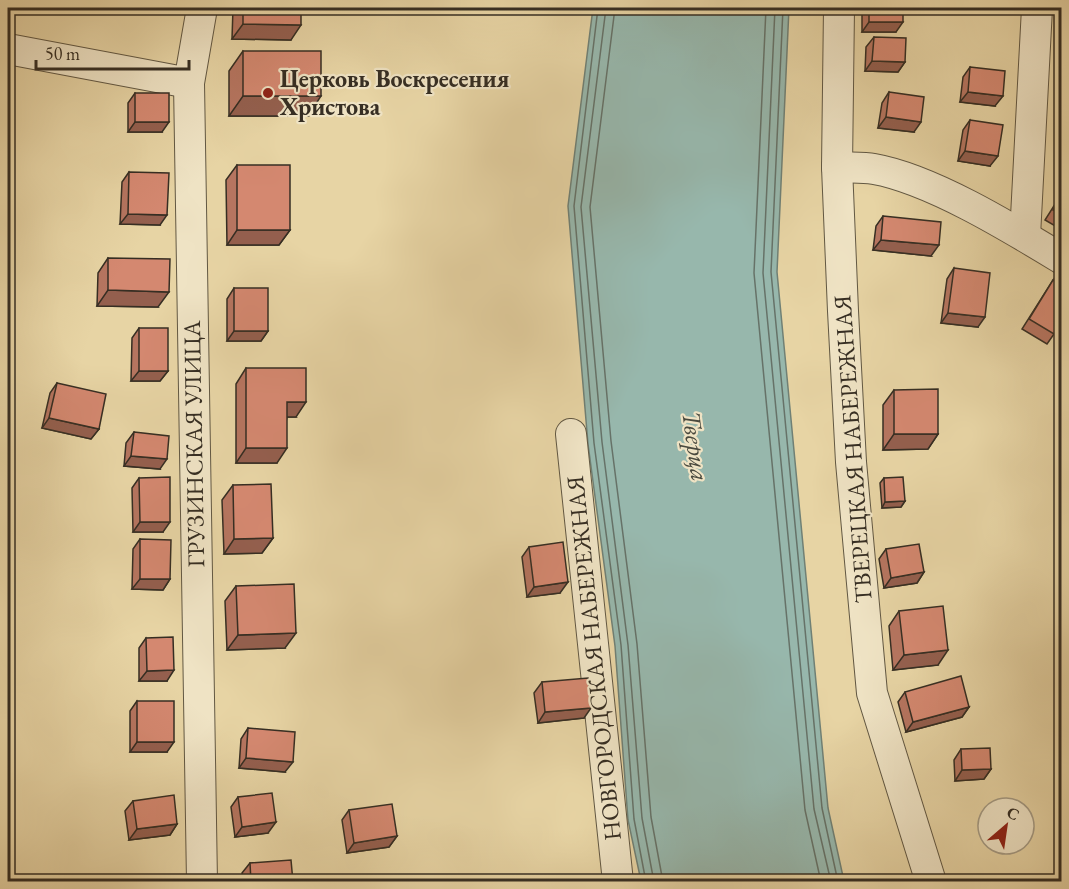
<svg xmlns="http://www.w3.org/2000/svg" width="1069" height="889" font-family="'EB Garamond',serif">
<style>
.water{fill:#97b7ac;stroke:#708075;stroke-width:1.5}
.lines{fill:none;stroke-linecap:round;stroke-linejoin:round}
.shore{stroke:#667268;stroke-width:1.5}
.minor-casing{stroke:#625843;stroke-width:32}
.minor{stroke:#efe3c4;stroke-width:30}
.wall{fill:#b67560;stroke:#362e23;stroke-width:1.5}
.shaded-wall{fill:#945f4e;stroke:#362e23;stroke-width:1.5}
.building{fill:#d48870;stroke:#362e23;stroke-width:1.5}
.poi-dot{fill:#8f2418;stroke:#efe3c4;stroke-width:2}
.labels{text-anchor:middle;stroke-width:4.5;stroke-linejoin:round;paint-order:stroke}
.poi-label{font-size:24px;font-weight:bold;fill:#362e23;stroke:#efe3c4;text-anchor:start}
.street-label{font-size:24px;fill:#362e23;stroke:#efe3c4}
.water-label{font-size:26px;font-style:italic;fill:#49493e;stroke:#efe3c4}
</style>
<rect width="100%" height="100%" fill="#e7d4a4"/>
<filter id="stains"><feTurbulence type="fractalNoise" baseFrequency=".00333" numOctaves="4"/><feColorMatrix values="0 0 0 0 .2 0 0 0 0 .09 0 0 0 0 .02 0 0 0 .5 -.17"/></filter>
<radialGradient id="worn" r=".72"><stop offset=".6" stop-color="#630" stop-opacity="0"/><stop offset="1" stop-color="#630" stop-opacity=".3"/></radialGradient>
<polygon class="water" points="593,8 789,8 777,272 828,808 844,881 641,881 628,820 615,646 588,444 568,206"/>
<g class="lines">
<g class="shore">
<polyline points="598,8 574,206 594,443 621,645 634,819 646,882"/>
<polyline points="606,8 581,207 602,442 628,645 642,818 654,882"/>
<polyline points="615,8 590,207 611,441 637,644 651,817 663,882"/>
<polyline points="766,8 754,273 805,810 821,882"/>
<polyline points="775,8 763,273 814,809 831,882"/>
<polyline points="783,8 771,272 822,808 838,882"/>
</g>
<defs>
<g id="minor">
<polyline points="202,8 189,83 202,882"/>
<polyline points="839,8 837,167 843,311 851,462 872,693 931,882"/>
<polyline points="8,49 189,83"/>
<path d="M837,167C849,168 862,167 874,169C931,179 1011,228 1062,259"/>
<polyline points="1025,236 1037,8"/>
<polyline points="571,434 618,882"/>
</g>
</defs>
<use href="#minor" class="minor-casing"/>
<use href="#minor" class="minor"/>
</g>
<g class="wall">
<polygon points="233,8 301,8 291,40 232,39"/>
<polygon points="862,8 903,8 896,32 862,32"/>
<polygon points="874,37 905,62 898,72 865,71 866,47"/>
<polygon points="243,51 308,116 229,116 229,71"/>
<polygon points="970,67 995,106 960,102 963,77"/>
<polygon points="889,92 914,132 878,128 882,103"/>
<polygon points="135,93 162,132 128,132 128,103"/>
<polygon points="970,120 990,166 958,161 963,130"/>
<polygon points="237,165 290,230 279,245 227,245 226,180"/>
<polygon points="129,172 160,225 120,224 122,182"/>
<polygon points="1062,193 1062,230 1045,220"/>
<polygon points="883,216 931,256 873,250 876,226"/>
<polygon points="108,258 158,307 97,306 98,273"/>
<polygon points="954,268 978,327 941,323 947,279"/>
<polygon points="1053,280 1054,334 1047,344 1022,329"/>
<polygon points="234,288 268,331 261,341 227,341 227,299"/>
<polygon points="139,328 168,371 160,381 131,381 132,338"/>
<polygon points="246,368 296,417 287,417 277,463 236,463 236,384"/>
<polygon points="57,383 99,429 91,439 42,428 50,393"/>
<polygon points="894,390 938,434 928,449 883,450 883,405"/>
<polygon points="134,432 160,469 124,466 126,443"/>
<polygon points="139,478 163,532 133,532 132,488"/>
<polygon points="884,478 905,501 901,507 882,508 880,483"/>
<polygon points="233,485 273,538 262,553 224,554 222,500"/>
<polygon points="140,539 170,579 163,590 132,589 133,549"/>
<polygon points="529,547 560,593 527,597 522,557"/>
<polygon points="886,549 924,572 917,583 884,588 879,559"/>
<polygon points="236,586 285,648 227,650 225,601"/>
<polygon points="899,611 938,665 893,670 889,626"/>
<polygon points="146,638 167,681 139,681 139,648"/>
<polygon points="542,682 584,718 538,723 534,693"/>
<polygon points="905,692 969,707 962,717 906,732 898,702"/>
<polygon points="137,701 167,752 130,752 130,711"/>
<polygon points="248,728 285,772 239,768 241,739"/>
<polygon points="961,749 991,769 984,779 955,781 954,760"/>
<polygon points="238,797 268,833 235,837 231,807"/>
<polygon points="133,801 177,824 170,835 129,840 125,811"/>
<polygon points="349,810 397,836 389,847 347,853 342,820"/>
<polygon points="250,863 293,882 243,882 242,873"/>
</g>
<g class="shaded-wall">
<polygon points="869,22 903,22 896,32 862,32"/>
<polygon points="243,24 301,25 291,40 232,39"/>
<polygon points="872,61 905,62 898,72 865,71"/>
<polygon points="968,92 1003,96 995,106 960,102"/>
<polygon points="243,96 321,96 308,116 229,116"/>
<polygon points="886,117 921,122 914,132 878,128"/>
<polygon points="135,122 169,122 162,132 128,132"/>
<polygon points="965,151 998,156 990,166 958,161"/>
<polygon points="128,214 167,215 160,225 120,224"/>
<polygon points="237,230 290,230 279,245 227,245"/>
<polygon points="881,240 939,245 931,256 873,250"/>
<polygon points="108,290 169,292 158,307 97,306"/>
<polygon points="948,313 985,317 978,327 941,323"/>
<polygon points="234,331 268,331 261,341 227,341"/>
<polygon points="139,371 168,371 160,381 131,381"/>
<polygon points="287,402 306,402 296,417 277,417"/>
<polygon points="49,418 99,429 91,439 42,428"/>
<polygon points="894,434 938,434 928,449 883,450"/>
<polygon points="246,448 287,448 277,463 236,463"/>
<polygon points="131,456 167,459 160,469 124,466"/>
<polygon points="905,501 901,507 882,508 885,502"/>
<polygon points="140,522 170,522 163,532 133,532"/>
<polygon points="273,538 262,553 224,554 234,539"/>
<polygon points="924,572 917,583 884,588 891,578"/>
<polygon points="140,579 170,579 163,590 132,589"/>
<polygon points="568,582 560,593 527,597 534,587"/>
<polygon points="296,633 285,648 227,650 238,635"/>
<polygon points="948,650 938,665 893,670 904,655"/>
<polygon points="174,670 167,681 139,681 147,671"/>
<polygon points="969,707 962,717 906,732 913,722"/>
<polygon points="591,708 584,718 538,723 545,712"/>
<polygon points="137,742 174,742 167,752 130,752"/>
<polygon points="246,758 293,762 285,772 239,768"/>
<polygon points="991,769 984,779 955,781 962,770"/>
<polygon points="276,822 268,833 235,837 242,827"/>
<polygon points="177,824 170,835 129,840 137,829"/>
<polygon points="397,836 389,847 347,853 354,843"/>
</g>
<g class="building">
<polygon points="243,8 301,8 301,25 243,24"/>
<rect x="869" y="8" width="34" height="14"/>
<polygon points="874,37 906,38 905,62 872,61"/>
<rect x="243" y="51" width="78" height="45"/>
<polygon points="970,67 1005,71 1003,96 968,92"/>
<polygon points="889,92 924,97 921,122 886,117"/>
<rect x="135" y="93" width="34" height="29"/>
<polygon points="970,120 1003,125 998,156 965,151"/>
<rect x="237" y="165" width="53" height="65"/>
<polygon points="129,172 169,173 167,215 128,214"/>
<polygon points="1062,195 1062,215 1053,210"/>
<polygon points="883,216 941,222 939,245 881,240"/>
<polygon points="108,258 170,259 169,292 108,290"/>
<polygon points="954,268 990,273 985,317 948,313"/>
<polygon points="1053,280 1062,285 1062,322 1054,334 1029,319"/>
<rect x="234" y="288" width="34" height="43"/>
<rect x="139" y="328" width="29" height="43"/>
<polygon points="246,368 306,368 306,402 287,402 287,448 246,448"/>
<polygon points="57,383 106,394 99,429 49,418"/>
<polygon points="938,389 938,434 894,434 894,390"/>
<polygon points="134,432 169,436 167,459 131,456"/>
<polygon points="170,477 170,522 140,522 139,478"/>
<polygon points="903,477 905,501 885,502 884,478"/>
<polygon points="271,484 273,538 234,539 233,485"/>
<polygon points="140,539 171,540 170,579 140,579"/>
<polygon points="563,542 568,582 534,587 529,547"/>
<polygon points="919,544 924,572 891,578 886,549"/>
<polygon points="294,584 296,633 238,635 236,586"/>
<polygon points="943,606 948,650 904,655 899,611"/>
<polygon points="173,637 174,670 147,671 146,638"/>
<polygon points="961,676 969,707 913,722 905,692"/>
<polygon points="588,678 591,708 545,712 542,682"/>
<rect x="137" y="701" width="37" height="41"/>
<polygon points="248,728 295,732 293,762 246,758"/>
<polygon points="990,748 991,769 962,770 961,749"/>
<polygon points="272,793 276,822 242,827 238,797"/>
<polygon points="174,795 177,824 137,829 133,801"/>
<polygon points="392,804 397,836 354,843 349,810"/>
<polygon points="291,860 293,882 251,882 250,863"/>
</g>
<circle class="poi-dot" cx="268" cy="93" r="6"/>
<g class="labels">
<g class="poi-label">
<text x="280" y="87">Церковь Воскресения<tspan x="280" dy="28">Христова</tspan></text>
</g>
<g class="street-label">
<text transform="translate(194 444) rotate(-91)" y="8">ГРУЗИНСКАЯ УЛИЦА</text>
<text transform="translate(853 449) rotate(-94)" y="8">ТВЕРЕЦКАЯ НАБЕРЕЖНАЯ</text>
<text transform="translate(594 658) rotate(-96)" y="8">НОВГОРОДСКАЯ НАБЕРЕЖНАЯ</text>
</g>
<g class="water-label">
<text transform="translate(696 446) rotate(82)" y="9">Тверца</text>
</g>
</g>
<rect width="1069" height="889" fill="none" stroke="#e7d4a4" stroke-width="30"/>
<rect x="9" y="9" width="1051" height="871" fill="none" stroke="#362e23" stroke-width="3"/>
<rect x="15" y="15" width="1039" height="859" fill="none" stroke="#362e23" stroke-width="1.5"/>
<g transform="translate(1006 826) rotate(29)"><circle r="28" fill="#efe3c4" stroke="#a59b84" stroke-width="1.5"/>
<path d="M0-4.5L10 22L0 15L-10 22Z" fill="#8f2418"/>
<text y="-9" font-size="16" font-weight="bold" text-anchor="middle" fill="#362e23">С</text>
</g>
<path d="M36 60v9h153v-9" fill="none" stroke="#362e23" stroke-width="3"/>
<text x="45" y="60" font-size="18" fill="#362e23" stroke="#efe3c4" stroke-width="4.5" paint-order="stroke">50 m</text>
<rect width="100%" height="100%" filter="url(#stains)"/>
<rect width="100%" height="100%" fill="url(#worn)"/>
</svg>
